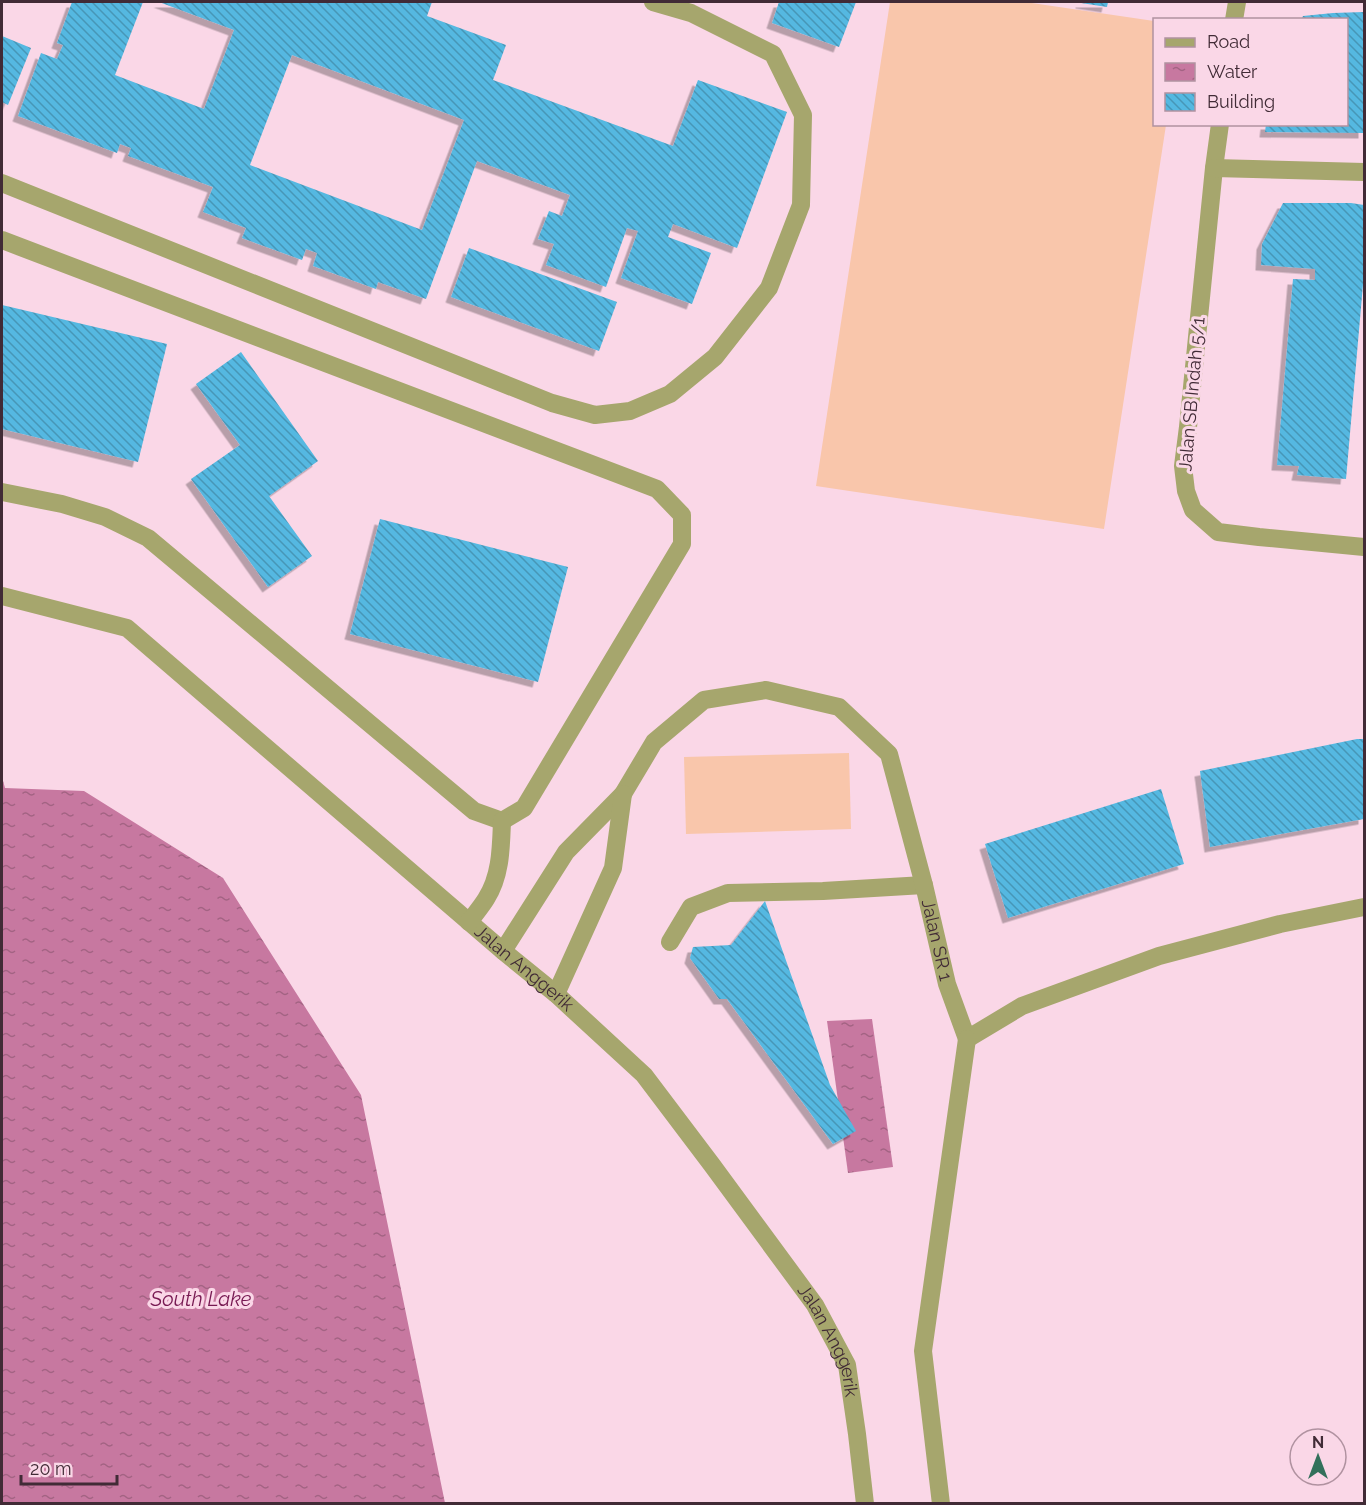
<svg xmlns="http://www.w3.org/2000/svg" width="1366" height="1505" font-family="Raleway,sans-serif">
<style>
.pitch{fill:#f9c6ab}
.water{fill:url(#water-ripples)}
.building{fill:url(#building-back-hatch);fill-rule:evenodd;filter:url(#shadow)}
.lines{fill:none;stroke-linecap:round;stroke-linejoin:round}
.minor{stroke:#a6a66d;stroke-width:18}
.labels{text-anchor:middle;stroke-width:6;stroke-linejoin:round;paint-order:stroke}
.street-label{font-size:18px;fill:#412b36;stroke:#fad7e7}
.water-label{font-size:20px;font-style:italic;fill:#771952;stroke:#fad7e7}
</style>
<defs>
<pattern id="water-ripples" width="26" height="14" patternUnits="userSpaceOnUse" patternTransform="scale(1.5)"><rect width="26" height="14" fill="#c778a0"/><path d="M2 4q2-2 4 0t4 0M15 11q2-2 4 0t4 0" fill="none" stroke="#a36383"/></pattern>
<pattern id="building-back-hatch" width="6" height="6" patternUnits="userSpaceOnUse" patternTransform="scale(1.5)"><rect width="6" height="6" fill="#54b8e1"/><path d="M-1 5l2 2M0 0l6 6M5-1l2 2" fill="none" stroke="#4796b7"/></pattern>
<filter id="shadow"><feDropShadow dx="-5.5" dy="5.5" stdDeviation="0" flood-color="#0004"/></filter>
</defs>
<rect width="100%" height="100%" fill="#fad7e7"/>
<g class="pitch">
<polygon points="890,2 1025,2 1154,21 1154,124 1166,125 1104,529 816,486"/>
<polygon points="849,753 851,829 686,834 684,757"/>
</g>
<g class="water">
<polygon points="2,777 5,788 84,791 223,878 361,1095 445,1503 2,1503"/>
<polygon points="872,1019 893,1167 848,1173 827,1021"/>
</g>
<g class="building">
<path d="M72,2H143L115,75L204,109L234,30L159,2H432L427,16L506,45L493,80L673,146L698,80L787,112L737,248L673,224L668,237L711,253L692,304L621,278L638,231L627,228L606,287L546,265L554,244L538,239L549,211L562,216L570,195L477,161L426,299L378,282L376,289L313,266L317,253L306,249L302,260L242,238L246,228L203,212L213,187L128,156L131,148L120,144L117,153L18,116L41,53L57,59L63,45L57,43ZM292,55L464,120L422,230L250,165Z"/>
<polygon points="779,2 856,2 839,47 772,23"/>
<polygon points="1081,2 1108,2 1107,7 1081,3"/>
<polygon points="1364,12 1364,133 1265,132 1266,124 1346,124 1346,20 1301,20 1303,16 1333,13"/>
<polygon points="2,36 31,48 8,105 2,102"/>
<polygon points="1283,203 1351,203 1364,205 1364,273 1346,479 1297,475 1299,466 1277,465 1293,279 1315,280 1315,269 1261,265 1262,244"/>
<polygon points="469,248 617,302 599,351 451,297"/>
<polygon points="2,305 167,344 138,462 2,429"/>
<polygon points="241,352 318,461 269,496 312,556 268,587 191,479 240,445 196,384"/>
<polygon points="380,519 568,567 538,682 350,634"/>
<polygon points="1357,739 1364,739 1364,819 1210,847 1200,771"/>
<polygon points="1161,789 1184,864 1008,918 985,844"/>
<polygon points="765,901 830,1085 856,1131 833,1144 727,999 719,999 690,958 693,947 731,945"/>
</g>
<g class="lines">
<g class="minor">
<polyline points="1234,20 1237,2"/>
<polyline points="1220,124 1214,168 1188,427 1183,466 1186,491 1193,510 1218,532 1259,537 1364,547"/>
<polyline points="1214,168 1364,172"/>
<polyline points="2,183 552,403 595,415 630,411 670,394 715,357 769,288 801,205 803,115 773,54 691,13 653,2"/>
<polyline points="2,240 657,489 682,515 682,544 524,808 502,821 474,811 148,538 105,517 62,504 2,492"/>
<path id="s1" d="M2,596L127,628L503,951L556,994L644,1075L712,1165L815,1305L847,1365L857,1434L865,1504"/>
<path d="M469,922C475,914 481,907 486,899C501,876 501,847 502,821"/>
<polyline points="670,942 691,907 728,893 823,891 924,885"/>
<path id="s2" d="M503,951L566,852L623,794L654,742L704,700L766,690L839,707L889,754L924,885L947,984L967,1039L1022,1006L1159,956L1280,924L1364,907"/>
<polyline points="556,994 613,868 623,794"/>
<polyline points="941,1504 923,1351 967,1039"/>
</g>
</g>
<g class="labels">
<g class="street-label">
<text transform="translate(1192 394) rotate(-85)" y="6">Jalan SB Indah 5/1</text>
<text dy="6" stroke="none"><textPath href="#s2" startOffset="723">Jalan SR 1</textPath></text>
<text dy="6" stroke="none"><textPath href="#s1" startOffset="652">Jalan Anggerik</textPath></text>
<text dy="6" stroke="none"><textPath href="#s1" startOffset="1138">Jalan Anggerik</textPath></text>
</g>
<g class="water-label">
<text x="201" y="1306">South Lake</text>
</g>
</g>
<rect width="1366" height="1505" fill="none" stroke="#412b36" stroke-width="6"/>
<rect x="1153" y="18" width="195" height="108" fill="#fad7e7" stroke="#b092a0" stroke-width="1.5"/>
<rect x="1165" y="38" width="30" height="9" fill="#a6a66d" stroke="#b092a0" stroke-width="1.5"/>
<text x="1207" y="48" font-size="18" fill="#412b36">Road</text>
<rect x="1165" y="63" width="30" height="18" fill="url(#water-ripples)" stroke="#b092a0" stroke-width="1.5"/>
<text x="1207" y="78" font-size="18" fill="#412b36">Water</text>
<rect x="1165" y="93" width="30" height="18" fill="url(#building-back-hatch)" stroke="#b092a0" stroke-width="1.5"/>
<text x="1207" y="108" font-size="18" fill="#412b36">Building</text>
<g transform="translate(1318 1457)"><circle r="28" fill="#fad7e7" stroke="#b092a0" stroke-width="1.5"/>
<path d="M0-4.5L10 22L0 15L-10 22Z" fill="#33705b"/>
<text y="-9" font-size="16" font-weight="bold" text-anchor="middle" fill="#412b36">N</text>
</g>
<path d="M21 1475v9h96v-9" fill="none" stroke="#412b36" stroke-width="3"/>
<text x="30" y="1475" font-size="18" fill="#412b36" stroke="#fad7e7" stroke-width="4.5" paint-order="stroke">20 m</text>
</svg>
